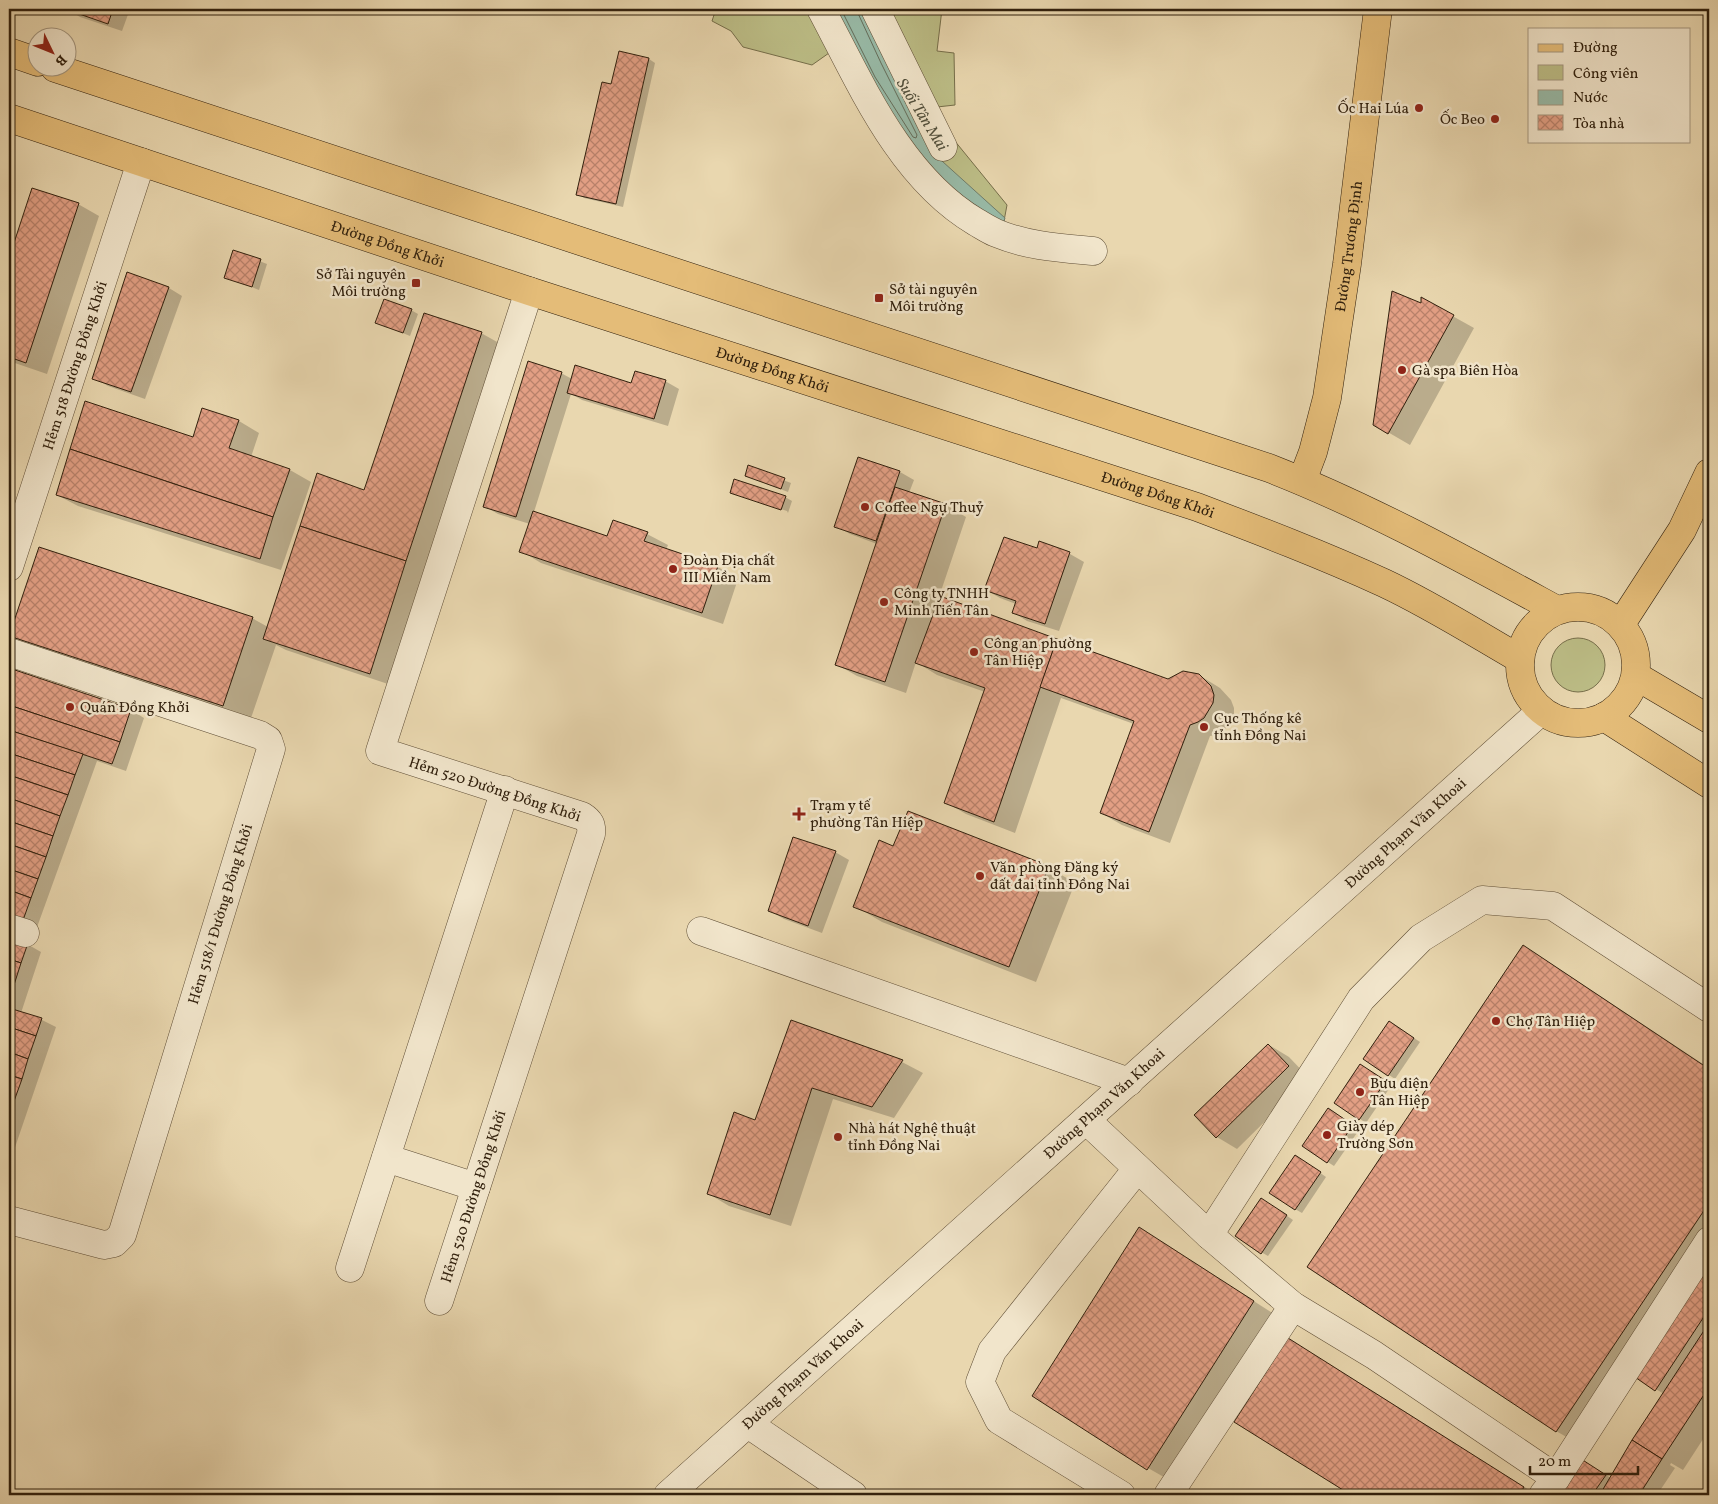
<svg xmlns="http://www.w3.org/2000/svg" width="1718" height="1504" font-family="Vollkorn,serif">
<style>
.green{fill:#bcbd86;stroke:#766e4a}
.water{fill:#98baa7;stroke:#6f7c69}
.shadow{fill:#0003}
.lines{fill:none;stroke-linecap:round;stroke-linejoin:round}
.shore{stroke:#646d5a;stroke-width:1}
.building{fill:url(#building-cross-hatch);stroke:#31200d}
.minor-casing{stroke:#5f4e36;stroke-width:29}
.major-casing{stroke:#31200d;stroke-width:29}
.minor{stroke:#f1e5cb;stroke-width:28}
.major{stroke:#e4bc78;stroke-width:28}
.poi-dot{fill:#8f2418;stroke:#f1e5cb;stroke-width:2}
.labels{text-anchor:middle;stroke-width:5;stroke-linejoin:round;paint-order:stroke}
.poi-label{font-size:15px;fill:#31200d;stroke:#f1e5cb;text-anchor:start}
.street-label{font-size:15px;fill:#31200d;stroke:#f1e5cb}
.water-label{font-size:16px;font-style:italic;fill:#504e3b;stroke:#f1e5cb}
</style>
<defs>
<pattern id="building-cross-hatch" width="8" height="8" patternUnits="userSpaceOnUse" patternTransform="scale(1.25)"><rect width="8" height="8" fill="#e29f84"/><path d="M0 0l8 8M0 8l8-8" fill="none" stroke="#b8816a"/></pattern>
</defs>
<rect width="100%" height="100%" fill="#e9d7af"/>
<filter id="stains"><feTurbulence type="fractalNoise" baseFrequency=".004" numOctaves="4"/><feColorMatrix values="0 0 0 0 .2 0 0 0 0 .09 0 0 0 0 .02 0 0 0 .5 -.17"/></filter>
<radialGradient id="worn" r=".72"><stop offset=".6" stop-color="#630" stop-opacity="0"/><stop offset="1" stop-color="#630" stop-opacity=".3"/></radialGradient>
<g class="green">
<path d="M716,9H942L937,51L954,53L955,105L937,107L954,140L1007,205L1004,221L991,245C979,238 966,232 955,224C896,182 862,115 829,53L812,65L743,47L731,31L712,21Z"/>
<circle cx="1578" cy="665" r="27"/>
</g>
<polygon class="water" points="836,9 861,9 932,152 1005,218 1003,224 969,204 938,175 910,143 871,80"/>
<g class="shadow">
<polygon points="67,9 130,9 122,31 80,17"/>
<polygon points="620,52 649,59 655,63 623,207 584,198 578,194 612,85"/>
<polygon points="33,189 78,204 99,216 47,374 9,361 9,262"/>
<polygon points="234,251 267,264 259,290 226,277"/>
<polygon points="128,274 169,288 182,296 145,399 108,386 94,378"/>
<polygon points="1422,299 1474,328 1410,445 1374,424 1422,305"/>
<polygon points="411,310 418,314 410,336 376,322"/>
<polygon points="481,333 508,348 391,685 286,650 276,645 250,721 38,651 11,635 252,618 268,627 365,492"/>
<polygon points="561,373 572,379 632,385 665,381 679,389 668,426 582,400 571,394 534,512 608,537 647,534 668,545 666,550 718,567 738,579 723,624 541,563 521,551 530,524 498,514 484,506"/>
<polygon points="239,421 259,433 251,457 290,470 311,482 281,570 78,506 57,495"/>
<polygon points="859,458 900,472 914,480 909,493 946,505 966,517 939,597 1168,680 1199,675 1220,688 1231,700 1234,708 1234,715 1225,729 1219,734 1210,736 1170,843 1122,825 1101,813 1134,724 1061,698 1015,833 966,814 945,802 985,692 937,675 916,662 906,693 857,676 836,664 877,544 850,534 836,526"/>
<polygon points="749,467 791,483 788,492 746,476"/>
<polygon points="731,493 785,497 792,501 788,513 787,511"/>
<polygon points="1040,543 1070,554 1084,562 1059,631 1027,621 1014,613 1016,604 1000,598 986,590 1037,550"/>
<polygon points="9,670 131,710 144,718 126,771 97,761 36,930 9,921"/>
<polygon points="894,848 1048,867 1075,883 1036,982 882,922 855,906"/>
<polygon points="835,852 849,860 822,933 784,919 770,911"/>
<polygon points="9,938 27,944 41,952 21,1013 42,1020 56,1027 9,1165"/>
<polygon points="1524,947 1544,959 1709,1068 1709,1246 1577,1443 1556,1431"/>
<polygon points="792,1022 902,1062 923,1073 894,1118 833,1099 791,1226 729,1206 709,1194 755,1121"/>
<polygon points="1396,1026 1420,1042 1395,1079 1389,1075"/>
<polygon points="1269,1045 1289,1057 1309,1078 1237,1149 1217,1137"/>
<polygon points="1367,1069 1391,1086 1366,1123 1335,1102"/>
<polygon points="1334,1113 1359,1130 1334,1166 1303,1146"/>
<polygon points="1302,1160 1326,1177 1302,1213 1295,1209"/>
<polygon points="1268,1203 1293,1220 1268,1256 1261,1252"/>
<polygon points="1160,1241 1274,1314 1169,1480 1148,1468"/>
<polygon points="1709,1259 1709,1430 1683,1470 1671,1463 1670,1465 1675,1468 1657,1495 1552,1495 1578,1458 1611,1478 1664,1394 1633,1375"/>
<polygon points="1309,1352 1537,1495 1353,1495 1236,1422"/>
</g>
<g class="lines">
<polyline class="shore" points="841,9 875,77 913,137 916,138 917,135 881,63 856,9"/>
</g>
<g class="building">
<polygon points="65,9 113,9 108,24"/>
<polygon points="619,51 649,58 616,204 576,195 602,82 611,84"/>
<polygon points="32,188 79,203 26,363 9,357 9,258"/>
<polygon points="233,250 261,259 252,287 224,278"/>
<polygon points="127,272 169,287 131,392 92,379"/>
<polygon points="1392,291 1421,303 1421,297 1454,315 1388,434 1373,425"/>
<polygon points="384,299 412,309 403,333 375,323"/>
<polygon points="424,313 482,332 406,561 300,526 317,473 364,490"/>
<polygon points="528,361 562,372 516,517 483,507"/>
<polygon points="575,365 631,383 635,371 666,380 654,419 567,393"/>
<polygon points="85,401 193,437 202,408 239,420 229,448 290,469 273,517 70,449"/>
<polygon points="70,449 273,517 260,559 56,495"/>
<polygon points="858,457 900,471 876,541 834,527"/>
<polygon points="748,465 785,478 781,489 745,476"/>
<polygon points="734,479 786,496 781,510 730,493"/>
<polygon points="895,487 946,504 885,682 835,665"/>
<polygon points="533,511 607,536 613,520 648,532 644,541 718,566 702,613 519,552"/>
<polygon points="300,526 406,561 370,674 263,639"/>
<polygon points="1004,537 1037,548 1039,541 1070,552 1045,624 1012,613 1016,601 984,590"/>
<polygon points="39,547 253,617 223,706 9,636"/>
<polygon points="940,596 1057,639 994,822 944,803 985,688 915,663"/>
<polygon points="1057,639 1168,679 1183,671 1199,674 1211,686 1214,695 1213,703 1204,718 1198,722 1190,725 1149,832 1100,813 1134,721 1040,687"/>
<polygon points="9,668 131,709 120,742 9,705"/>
<polygon points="9,705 120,742 112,764 9,730"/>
<polygon points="9,730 83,754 75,775 9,753"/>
<polygon points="9,753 75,775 68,795 9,775"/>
<polygon points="9,775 68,795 60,816 9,798"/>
<polygon points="9,798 60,816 53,836 9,821"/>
<polygon points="908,811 1049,866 1009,967 853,907 879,840 893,846"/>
<polygon points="9,821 53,836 46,857 9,844"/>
<polygon points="793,837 836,851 808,926 768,911"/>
<polygon points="9,844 46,857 38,879 9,869"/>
<polygon points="9,869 38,879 31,898 9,890"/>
<polygon points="9,890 31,898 22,923 9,919"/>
<polygon points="9,937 28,943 21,963 9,959"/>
<polygon points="1523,945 1709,1069 1709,1203 1556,1432 1307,1267"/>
<polygon points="9,959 21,963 13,988 9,986"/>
<polygon points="9,1008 42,1018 36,1036 9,1027"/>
<polygon points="791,1020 903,1060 872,1107 812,1088 770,1215 707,1194 734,1112 755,1120"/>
<polygon points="1389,1021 1414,1038 1388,1076 1363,1059"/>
<polygon points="9,1027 36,1036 28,1059 9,1052"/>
<polygon points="1268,1044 1289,1066 1216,1138 1194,1115"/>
<polygon points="9,1052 28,1059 22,1079 9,1075"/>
<polygon points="1360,1064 1386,1081 1359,1120 1334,1103"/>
<polygon points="9,1075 22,1079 13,1104 9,1102"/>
<polygon points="1328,1108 1353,1125 1327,1163 1302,1146"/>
<polygon points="1295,1155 1321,1172 1295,1210 1269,1193"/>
<polygon points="1261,1198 1287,1215 1261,1254 1235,1236"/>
<polygon points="1139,1227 1254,1301 1147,1470 1032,1396"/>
<polygon points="1709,1257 1709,1309 1655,1391 1632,1375"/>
<polygon points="1709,1323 1709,1387 1662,1459 1632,1440"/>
<polygon points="1288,1338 1524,1487 1519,1495 1351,1495 1234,1422"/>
<polygon points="1632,1440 1662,1459 1639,1495 1609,1495 1602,1491"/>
<polygon points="1578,1457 1606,1475 1592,1495 1551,1495"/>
</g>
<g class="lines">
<defs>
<g id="minor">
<path d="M821,9C861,84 900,177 976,222C983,226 989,230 996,233C1027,246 1060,248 1093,251"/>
<polyline points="875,9 943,147"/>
<path id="s1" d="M9,567L141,162"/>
<polyline points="9,652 260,735 268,740 271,749 122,1235 114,1243 104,1245 9,1220"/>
<polyline points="9,928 25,933"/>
<polyline points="701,931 1129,1082"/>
<polyline points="1086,1120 1209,1235 1293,1306 1374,1355 1556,1478"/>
<polyline points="386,1158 476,1187"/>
<polyline points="1209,1235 1361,999 1421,938 1482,900 1553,906 1709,1008"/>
<polyline points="350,1268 505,790"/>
<path id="s2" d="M439,1301L591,834C592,825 590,821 582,816L380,751L529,291"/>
<polyline points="748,1424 853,1495"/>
<path id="s3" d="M668,1495L1541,711"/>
<polyline points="1121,1495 999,1420 980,1382 992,1351 1137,1169"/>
<polyline points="1168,1495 1293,1306"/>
<polyline points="1543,1495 1556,1478 1709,1241"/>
</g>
<g id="major">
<polyline points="9,52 38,62"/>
<path d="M55,68L1269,468C1369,507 1463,559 1557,610"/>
<path id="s4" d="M9,118L529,291L1197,507C1260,531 1323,555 1384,583C1431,605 1475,633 1520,659"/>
<path id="s5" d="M1302,481L1313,452L1327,398L1347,264L1378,9"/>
<circle cx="1578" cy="665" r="58"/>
<polyline points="1621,624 1682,530 1709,473"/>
<polyline points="1636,676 1709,719"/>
<polyline points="1604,717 1709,784"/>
</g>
</defs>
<use href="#minor" class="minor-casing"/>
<use href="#major" class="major-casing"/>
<use href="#minor" class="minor"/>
<use href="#major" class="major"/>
</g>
<g class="poi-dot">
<circle cx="1419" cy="108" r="5"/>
<circle cx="1495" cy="119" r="5"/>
<rect x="411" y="278" width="10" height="10" rx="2.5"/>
<rect x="874" y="293" width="10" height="10" rx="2.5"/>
<circle cx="1402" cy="370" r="5"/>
<circle cx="865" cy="507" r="5"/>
<circle cx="673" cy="569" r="5"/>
<circle cx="884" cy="602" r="5"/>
<circle cx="974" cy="652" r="5"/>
<circle cx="70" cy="707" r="5"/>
<circle cx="1204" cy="727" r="5"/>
<path d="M796.5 806.5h5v5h5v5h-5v5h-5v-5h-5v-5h5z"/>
<circle cx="980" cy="876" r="5"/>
<circle cx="1496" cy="1021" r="5"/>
<circle cx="1360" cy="1092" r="5"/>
<circle cx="1327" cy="1135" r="5"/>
<circle cx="838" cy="1137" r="5"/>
</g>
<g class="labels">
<g class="poi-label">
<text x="1409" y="113" text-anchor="end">Ốc Hai Lúa</text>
<text x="1485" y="124" text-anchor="end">Ốc Beo</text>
<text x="406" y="279" text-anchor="end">Sở Tài nguyên<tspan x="406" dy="17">Môi trường</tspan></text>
<text x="889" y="294">Sở tài nguyên<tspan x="889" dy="17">Môi trường</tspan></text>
<text x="1412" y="375">Gà spa Biên Hòa</text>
<text x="875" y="512">Coffee Ngự Thuỷ</text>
<text x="683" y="565">Đoàn Địa chất<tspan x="683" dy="17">III Miền Nam</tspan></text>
<text x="894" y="598">Công ty TNHH<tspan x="894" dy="17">Minh Tiến Tân</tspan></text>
<text x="984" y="648">Công an phường<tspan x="984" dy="17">Tân Hiệp</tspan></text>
<text x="80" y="712">Quán Đồng Khởi</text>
<text x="1214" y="723">Cục Thống kê<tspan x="1214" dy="17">tỉnh Đồng Nai</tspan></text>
<text x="810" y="810">Trạm y tế<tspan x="810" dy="17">phường Tân Hiệp</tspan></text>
<text x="990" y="872">Văn phòng Đăng ký<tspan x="990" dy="17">đất đai tỉnh Đồng Nai</tspan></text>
<text x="1506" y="1026">Chợ Tân Hiệp</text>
<text x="1370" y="1088">Bưu điện<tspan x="1370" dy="17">Tân Hiệp</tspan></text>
<text x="1337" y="1131">Giày dép<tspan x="1337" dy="17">Trường Sơn</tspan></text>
<text x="848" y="1133">Nhà hát Nghệ thuật<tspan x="848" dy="17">tỉnh Đồng Nai</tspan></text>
</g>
<g class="street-label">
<text dy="5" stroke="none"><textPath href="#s4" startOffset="399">Đường Đồng Khởi</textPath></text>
<text dy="5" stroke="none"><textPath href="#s5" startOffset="240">Đường Trương Định</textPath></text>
<text dy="5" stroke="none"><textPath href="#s1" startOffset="212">Hẻm 518 Đường Đồng Khởi</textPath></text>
<text dy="5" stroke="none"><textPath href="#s4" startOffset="804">Đường Đồng Khởi</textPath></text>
<text dy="5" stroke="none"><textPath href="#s4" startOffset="1209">Đường Đồng Khởi</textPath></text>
<text transform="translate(495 789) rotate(18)" y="5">Hẻm 520 Đường Đồng Khởi</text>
<text dy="5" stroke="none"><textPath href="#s3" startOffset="991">Đường Phạm Văn Khoai</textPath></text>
<text transform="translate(220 914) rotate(-73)" y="5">Hẻm 518/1 Đường Đồng Khởi</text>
<text dy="5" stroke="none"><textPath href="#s3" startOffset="586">Đường Phạm Văn Khoai</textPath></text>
<text dy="5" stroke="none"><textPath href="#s2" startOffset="110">Hẻm 520 Đường Đồng Khởi</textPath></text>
<text dy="5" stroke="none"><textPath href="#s3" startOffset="181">Đường Phạm Văn Khoai</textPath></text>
</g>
<g class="water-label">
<text transform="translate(923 114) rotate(58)" y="6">Suối Tân Mai</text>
</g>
</g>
<rect width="1718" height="1504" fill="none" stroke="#e9d7af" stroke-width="30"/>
<rect x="10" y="10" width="1698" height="1484" fill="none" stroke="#31200d" stroke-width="2.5"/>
<rect x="15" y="15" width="1688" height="1474" fill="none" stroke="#31200d"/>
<rect x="1528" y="28" width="162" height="115" fill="#f1e5cb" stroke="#a4967f"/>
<rect x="1538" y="44" width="25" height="8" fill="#e4bc78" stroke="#a4967f"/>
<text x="1573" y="52" font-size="15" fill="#31200d">Đường</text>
<rect x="1538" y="65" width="25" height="15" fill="#bcbd86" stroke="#a4967f"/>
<text x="1573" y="78" font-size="15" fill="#31200d">Công viên</text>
<rect x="1538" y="90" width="25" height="15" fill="#98baa7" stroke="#a4967f"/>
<text x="1573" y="102" font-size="15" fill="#31200d">Nước</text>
<rect x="1538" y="115" width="25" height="15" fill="url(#building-cross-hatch)" stroke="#a4967f"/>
<text x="1573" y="128" font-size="15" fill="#31200d">Tòa nhà</text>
<g transform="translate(52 52) rotate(133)"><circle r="24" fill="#f1e5cb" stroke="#a4967f"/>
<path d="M0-4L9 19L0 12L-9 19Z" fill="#8f2418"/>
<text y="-8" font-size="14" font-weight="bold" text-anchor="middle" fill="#31200d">B</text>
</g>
<path d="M1530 1466v8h108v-8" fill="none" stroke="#31200d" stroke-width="2.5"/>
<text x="1538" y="1466" font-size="15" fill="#31200d" stroke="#f1e5cb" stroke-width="4" paint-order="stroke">20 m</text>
<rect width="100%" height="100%" filter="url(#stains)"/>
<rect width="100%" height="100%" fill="url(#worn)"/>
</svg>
